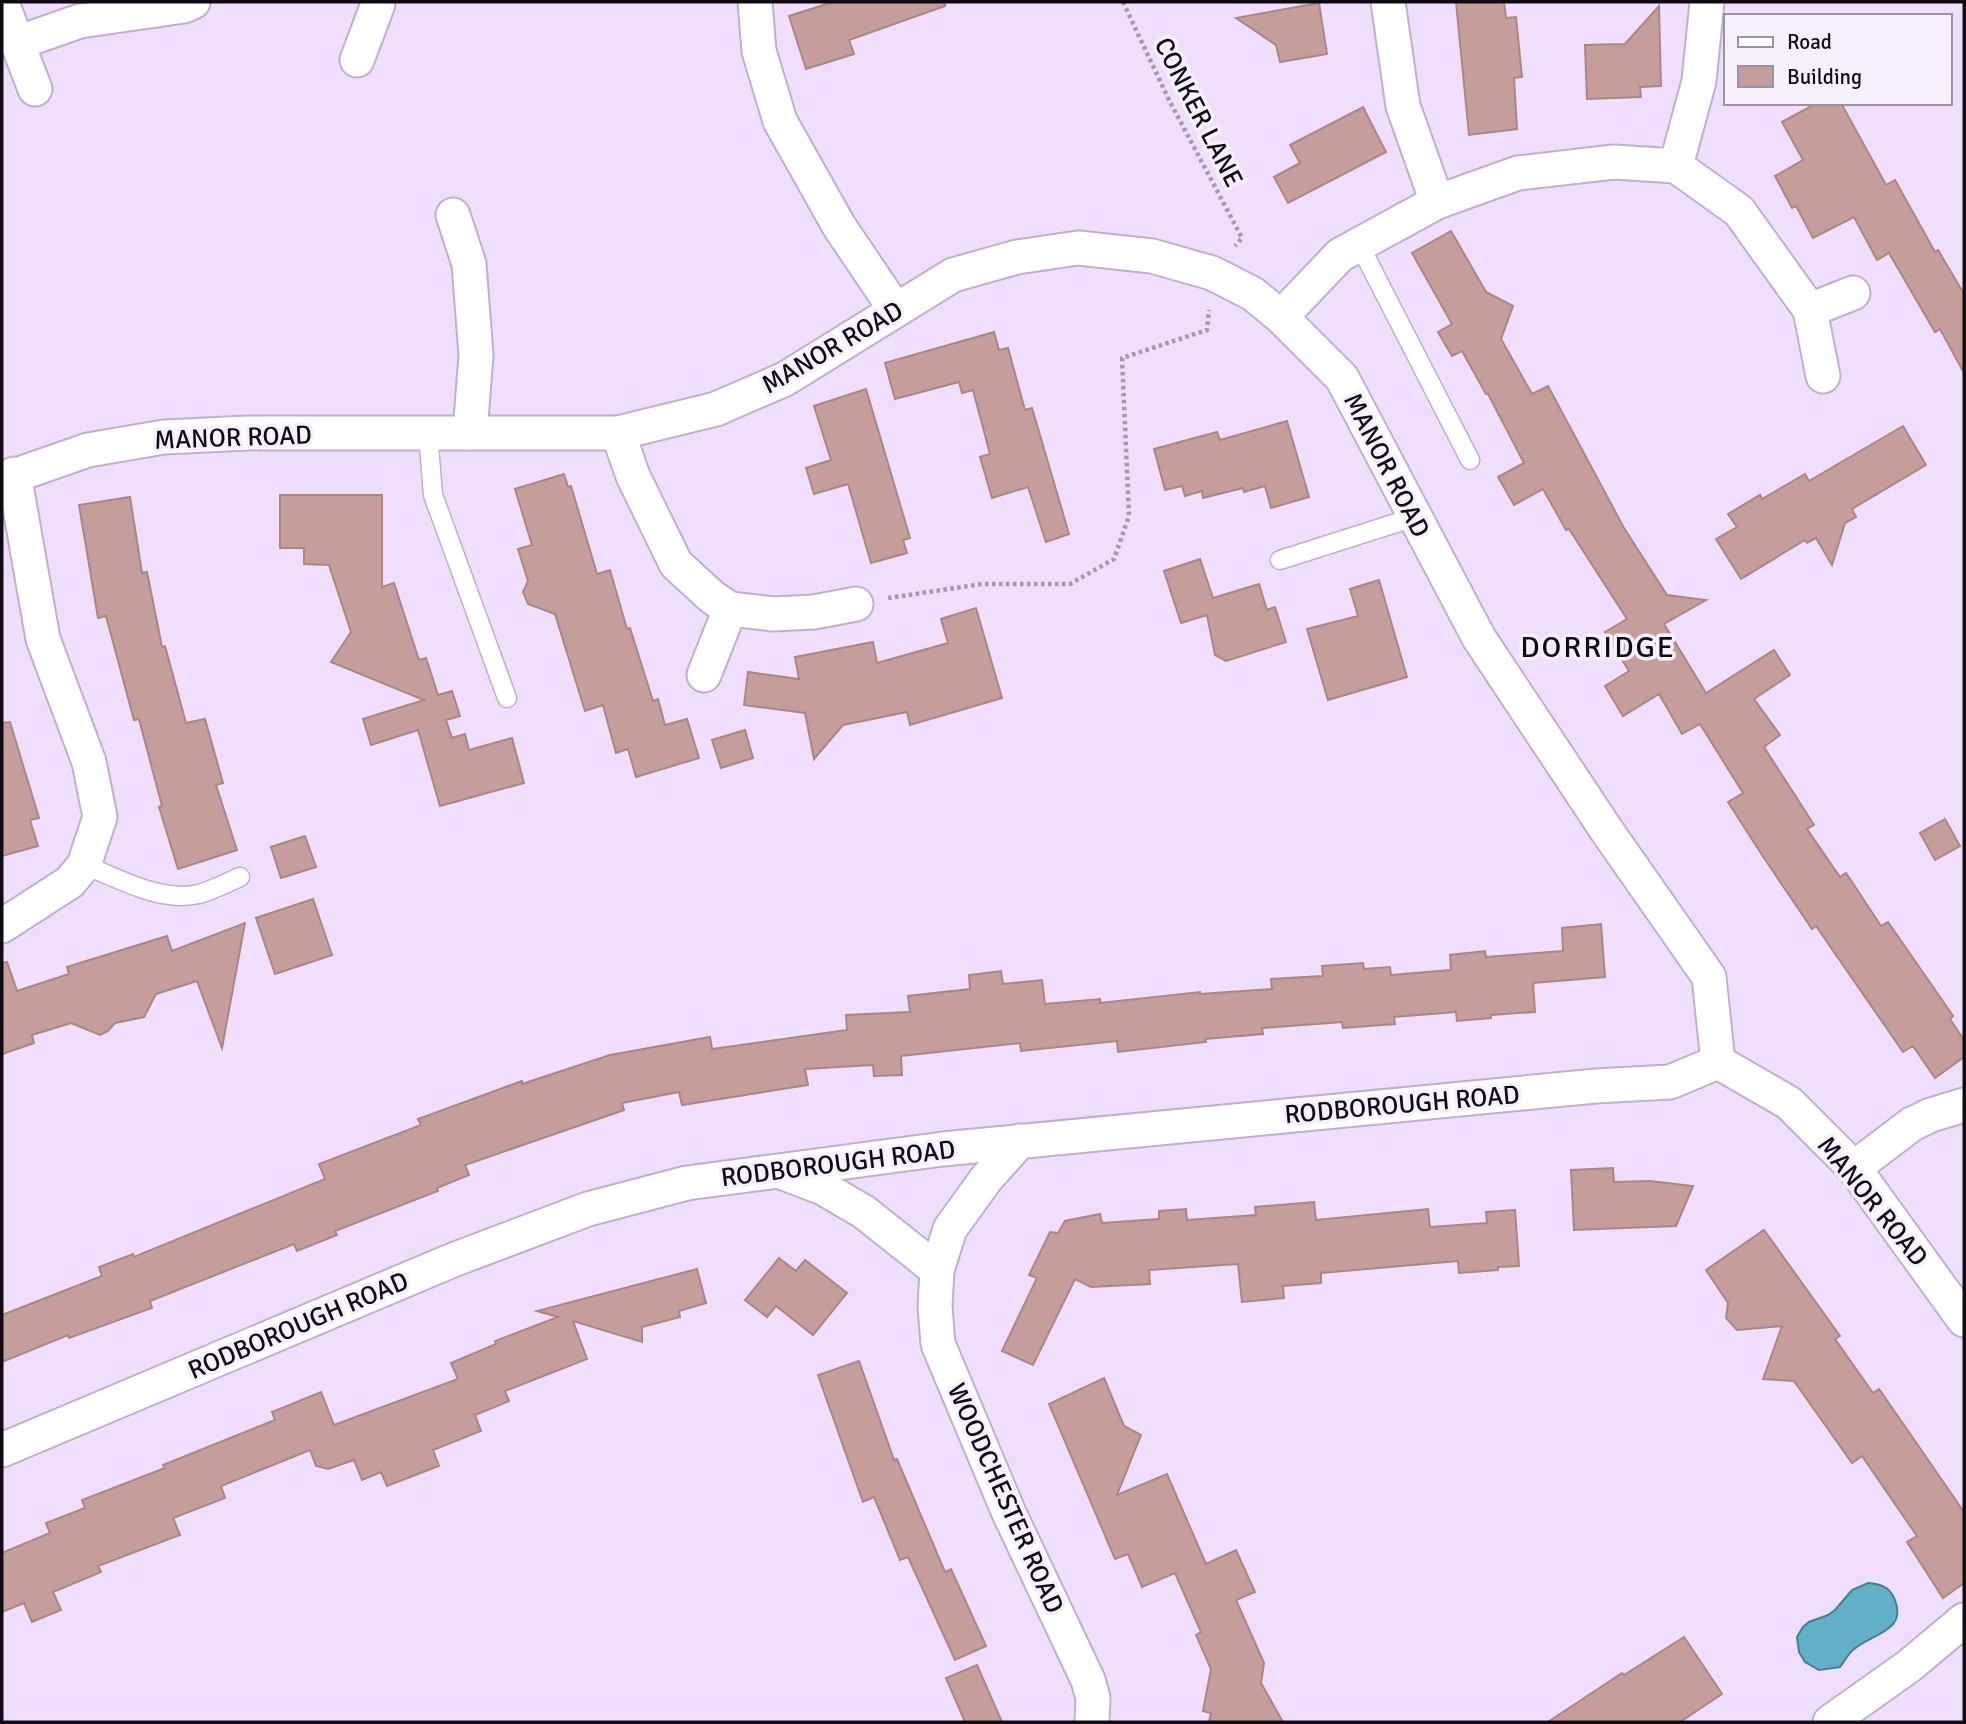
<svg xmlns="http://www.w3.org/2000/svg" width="1966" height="1724" font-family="Signika,sans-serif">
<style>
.water{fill:#61b0c8;stroke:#497e92;stroke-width:2}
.building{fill:#c59e9b;stroke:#ab8683;stroke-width:2}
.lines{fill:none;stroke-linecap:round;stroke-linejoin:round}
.service-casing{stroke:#c0afcd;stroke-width:21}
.minor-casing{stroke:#c0afcd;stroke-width:37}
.path{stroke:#a698b1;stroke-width:4.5;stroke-dasharray:3.5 3.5;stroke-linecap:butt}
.service{stroke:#fff;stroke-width:18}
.minor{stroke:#fff;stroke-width:33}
.labels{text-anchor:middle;stroke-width:7;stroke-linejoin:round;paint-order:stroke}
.street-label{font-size:26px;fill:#100a15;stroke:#f7f0fd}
.quarter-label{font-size:30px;letter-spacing:2px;fill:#100a15;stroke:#f7f0fd}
</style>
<rect width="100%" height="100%" fill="#f0defe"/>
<path class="water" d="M1868,1583C1879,1584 1889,1586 1894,1598C1909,1632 1871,1633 1853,1650C1848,1654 1844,1662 1840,1667L1819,1670L1805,1662L1799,1652L1797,1637L1803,1627L1809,1622L1828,1615L1835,1610L1852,1590Z"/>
<g class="building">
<polygon points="833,2 945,2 945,6 849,40 854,54 806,69 789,16"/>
<polygon points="1456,2 1504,2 1506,18 1516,17 1522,77 1514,78 1517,129 1469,135"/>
<polygon points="1319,3 1327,54 1280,62 1276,45 1236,18"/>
<polygon points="1659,6 1661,86 1640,87 1641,97 1587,99 1585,45 1625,44"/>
<polygon points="1817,103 1841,103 1886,185 1895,180 1935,252 1938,250 1964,294 1964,373 1940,329 1935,332 1889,253 1877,260 1854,217 1813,238 1796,206 1792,208 1775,176 1803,160 1782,122"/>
<polygon points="1363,107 1386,152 1288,203 1274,177 1300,163 1290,145"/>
<polygon points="1451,231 1486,292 1513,306 1501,339 1532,394 1548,386 1624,528 1667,595 1706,600 1664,624 1706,693 1774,650 1790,675 1754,699 1780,735 1764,747 1814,825 1807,829 1840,877 1846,873 1881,926 1888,922 1953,1016 1950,1019 1964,1040 1964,1057 1935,1078 1913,1046 1903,1052 1816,926 1812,929 1762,855 1728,802 1743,793 1700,724 1682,734 1659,694 1623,716 1605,686 1629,671 1605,632 1627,619 1569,529 1566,530 1543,489 1514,505 1498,477 1524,463 1488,394 1486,394 1462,351 1452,356 1438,332 1452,324 1412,253"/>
<polygon points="994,332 999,350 1008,348 1025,410 1032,408 1069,534 1046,542 1028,487 992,498 980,457 990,454 973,390 962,393 959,382 895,399 885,363"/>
<polygon points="866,389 910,538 903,540 907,553 871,563 848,484 814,494 806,468 831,460 814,406"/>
<polygon points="1287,421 1309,497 1271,508 1265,486 1244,492 1243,488 1203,498 1202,491 1185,496 1182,486 1165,490 1154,449 1217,432 1220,440"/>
<polygon points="1903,426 1926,465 1852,509 1856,517 1845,523 1832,565 1816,538 1807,543 1805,540 1741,579 1716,539 1737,527 1728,514 1760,495 1762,499 1805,474 1809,481"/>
<polygon points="564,474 568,487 571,486 597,574 610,570 627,629 630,628 653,701 658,699 665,725 687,719 699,758 636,777 628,749 616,753 603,705 585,711 555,614 528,604 523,592 528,581 518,549 532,545 515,489"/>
<polygon points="280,495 382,495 382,587 394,583 419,660 426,658 438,695 452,691 460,716 446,720 452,738 465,734 469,750 512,738 524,783 440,806 418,730 371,745 363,719 424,700 331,662 351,632 329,565 304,564 304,548 280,548"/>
<polygon points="130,497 142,573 147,572 162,647 165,646 186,723 205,719 223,783 216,785 237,850 178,869 159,807 162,806 139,719 134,720 106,616 98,618 79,505"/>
<polygon points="1200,559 1213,598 1259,584 1267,610 1275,607 1286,642 1226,661 1215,655 1207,615 1181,623 1164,571"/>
<polygon points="1379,580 1407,677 1328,700 1307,629 1358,616 1350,589"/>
<polygon points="976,608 1002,698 910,725 907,712 843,725 814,759 805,713 744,705 748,672 799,679 795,657 873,642 877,663 948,643 941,619"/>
<polygon points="10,722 39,818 30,820 38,846 2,856 2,723"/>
<polygon points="745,730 753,758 721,768 712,740"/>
<polygon points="1945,819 1960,846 1935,860 1920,833"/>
<polygon points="305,836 316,867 281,878 271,847"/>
<polygon points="313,899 332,955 275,974 256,918"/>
<polygon points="245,923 222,1048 197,981 156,994 144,1017 115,1023 108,1031 100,1035 71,1023 32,1035 34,1043 2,1054 2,963 7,962 17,991 69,974 67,967 167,936 172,951"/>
<polygon points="1601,924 1605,977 1533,983 1535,1012 1491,1015 1491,1018 1457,1021 1456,1012 1394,1017 1395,1024 1343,1028 1342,1022 1262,1028 1263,1034 1205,1039 1206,1042 1118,1052 1117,1041 1021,1051 1020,1043 901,1056 902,1075 874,1076 873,1065 805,1069 808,1085 682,1105 679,1092 622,1103 624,1110 465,1165 469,1175 437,1188 438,1191 335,1231 337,1235 297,1251 294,1244 150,1301 152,1308 69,1338 68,1335 2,1362 2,1315 102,1276 99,1267 133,1254 134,1257 325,1179 319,1164 421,1125 418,1119 522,1081 522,1084 610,1055 710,1037 712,1049 847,1030 846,1015 910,1012 908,996 970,989 969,975 1001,971 1003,984 1042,980 1045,1004 1100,999 1100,1003 1200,992 1200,994 1272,989 1271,979 1323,976 1322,966 1363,963 1364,969 1390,967 1391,975 1451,970 1450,955 1485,951 1486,957 1563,951 1562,928"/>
<polygon points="1613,1168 1614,1182 1650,1181 1693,1186 1676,1226 1574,1230 1571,1170"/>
<polygon points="1314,1202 1316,1220 1428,1209 1430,1227 1487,1223 1486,1212 1515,1210 1519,1266 1498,1267 1498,1270 1459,1273 1458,1261 1321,1273 1321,1283 1283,1286 1284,1298 1242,1302 1238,1264 1149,1270 1150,1284 1091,1287 1075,1279 1033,1365 1002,1351 1037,1278 1029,1275 1050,1232 1058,1233 1065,1221 1100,1214 1102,1223 1159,1219 1159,1211 1186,1209 1187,1220 1256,1215 1255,1207"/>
<polygon points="1764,1230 1840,1336 1835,1339 1873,1393 1879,1389 1964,1512 1964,1583 1943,1598 1907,1542 1917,1536 1862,1456 1852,1463 1794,1381 1763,1379 1782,1326 1737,1330 1726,1318 1728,1303 1706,1270"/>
<polygon points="779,1258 796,1271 805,1260 847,1293 813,1335 776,1306 767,1317 745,1300"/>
<polygon points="697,1269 706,1303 679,1311 680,1317 642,1327 642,1342 573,1321 587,1359 505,1391 509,1401 475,1415 481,1431 433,1450 439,1466 387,1486 381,1472 362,1480 354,1460 328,1469 316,1466 310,1450 221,1486 225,1498 173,1518 180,1535 98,1566 101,1572 53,1592 61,1610 32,1622 24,1603 2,1612 2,1553 50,1533 46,1523 85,1508 82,1500 165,1468 163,1465 275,1420 272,1412 321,1392 334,1425 458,1379 451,1363 496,1344 495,1341 558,1317 537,1311"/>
<polygon points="859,1361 894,1460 897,1459 945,1572 951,1569 986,1646 955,1660 908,1557 900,1560 874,1497 863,1502 818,1375"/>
<polygon points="1104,1378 1124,1426 1141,1435 1117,1495 1167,1474 1206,1564 1236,1550 1255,1592 1236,1600 1264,1663 1261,1683 1283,1722 1209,1722 1211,1713 1203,1711 1211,1669 1196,1635 1201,1632 1175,1573 1142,1587 1128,1554 1115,1559 1049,1404"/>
<polygon points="1684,1637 1722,1694 1680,1722 1548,1722 1622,1673 1624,1675"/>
<polygon points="977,1665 1002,1722 965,1722 946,1678"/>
</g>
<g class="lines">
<defs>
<g id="service">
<polyline points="1359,244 1470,460"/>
<polyline points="428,433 433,495 507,698"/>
<polyline points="1280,560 1415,517"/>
<path d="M84,865C119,878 160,903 199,894C213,890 227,883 240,877"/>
</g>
<g id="minor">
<polyline points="755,2 759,51 780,121 839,226 895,309"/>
<polyline points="1388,2 1403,106 1437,202"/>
<polyline points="2,3 35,89"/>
<polyline points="17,43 80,21 184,6 193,2"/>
<polyline points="357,60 378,4"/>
<polyline points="1676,166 1699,81 1707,2"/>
<polyline points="453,215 469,264 476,355 470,433"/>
<polyline points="1810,310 1823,376"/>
<polyline points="1281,317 1340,255 1437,202 1518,173 1614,162 1676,166 1739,211 1810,310 1853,293"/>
<polyline points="618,433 633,476 676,564 712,597 730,609 773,614 814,612 856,604"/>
<polyline points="2,480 88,450 164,437 248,433 618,433 716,409 785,379 953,275 1017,257 1078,248 1152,256 1212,273 1253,294 1281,317 1342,378 1479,638 1607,831 1709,977 1718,1062"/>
<polyline points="704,675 730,609"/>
<polyline points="2,926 70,882 84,865 100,817 89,762 43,639 14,474"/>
<polyline points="1718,1062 1789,1103 1854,1168 1964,1320"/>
<polyline points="1020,1141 986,1179 950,1229 937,1270 935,1306 938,1344 1009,1513 1088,1680 1093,1698 1092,1722"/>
<polyline points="1854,1168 1912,1124 1931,1115 1964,1105"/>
<polyline points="781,1172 823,1188 864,1212 937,1270"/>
<polyline points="2,1450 453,1260 588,1209 687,1183 943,1149 1596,1086 1670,1082 1718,1062"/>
<polyline points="1830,1722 1909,1666 1964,1620"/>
</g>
</defs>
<use href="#service" class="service-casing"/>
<use href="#minor" class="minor-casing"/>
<g class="path">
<polyline points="1123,2 1168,98 1242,238 1235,246"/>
<polyline points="888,598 982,584 1070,584 1114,559 1129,516 1122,358 1207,330 1209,310"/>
</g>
<use href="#service" class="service"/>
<use href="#minor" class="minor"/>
</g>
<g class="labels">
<g class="street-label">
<text transform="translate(1199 112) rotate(63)" y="9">CONKER LANE</text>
<text transform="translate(832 347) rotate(-30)" y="9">MANOR ROAD</text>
<text transform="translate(233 437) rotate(-2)" y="9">MANOR ROAD</text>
<text transform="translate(1387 465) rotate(63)" y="9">MANOR ROAD</text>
<text transform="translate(1402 1104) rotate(-5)" y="9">RODBOROUGH ROAD</text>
<text transform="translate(838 1163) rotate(-7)" y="9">RODBOROUGH ROAD</text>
<text transform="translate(1873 1201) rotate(51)" y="9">MANOR ROAD</text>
<text transform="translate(298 1325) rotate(-23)" y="9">RODBOROUGH ROAD</text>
<text transform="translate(1006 1498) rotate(66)" y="9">WOODCHESTER ROAD</text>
</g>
<g class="quarter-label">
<text x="1598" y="657">DORRIDGE</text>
</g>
</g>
<rect width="1966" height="1724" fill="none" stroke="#100a15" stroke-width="7"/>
<rect x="1724" y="14" width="228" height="91" fill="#f7f0fd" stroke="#9b94a0" stroke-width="2"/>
<rect x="1738" y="37" width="35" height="10" fill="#ffffff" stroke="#9b94a0" stroke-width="2"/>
<text x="1787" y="49" font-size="21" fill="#100a15">Road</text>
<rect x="1738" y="66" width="35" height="21" fill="#c59e9b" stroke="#9b94a0" stroke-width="2"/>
<text x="1787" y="84" font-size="21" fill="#100a15">Building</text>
</svg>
